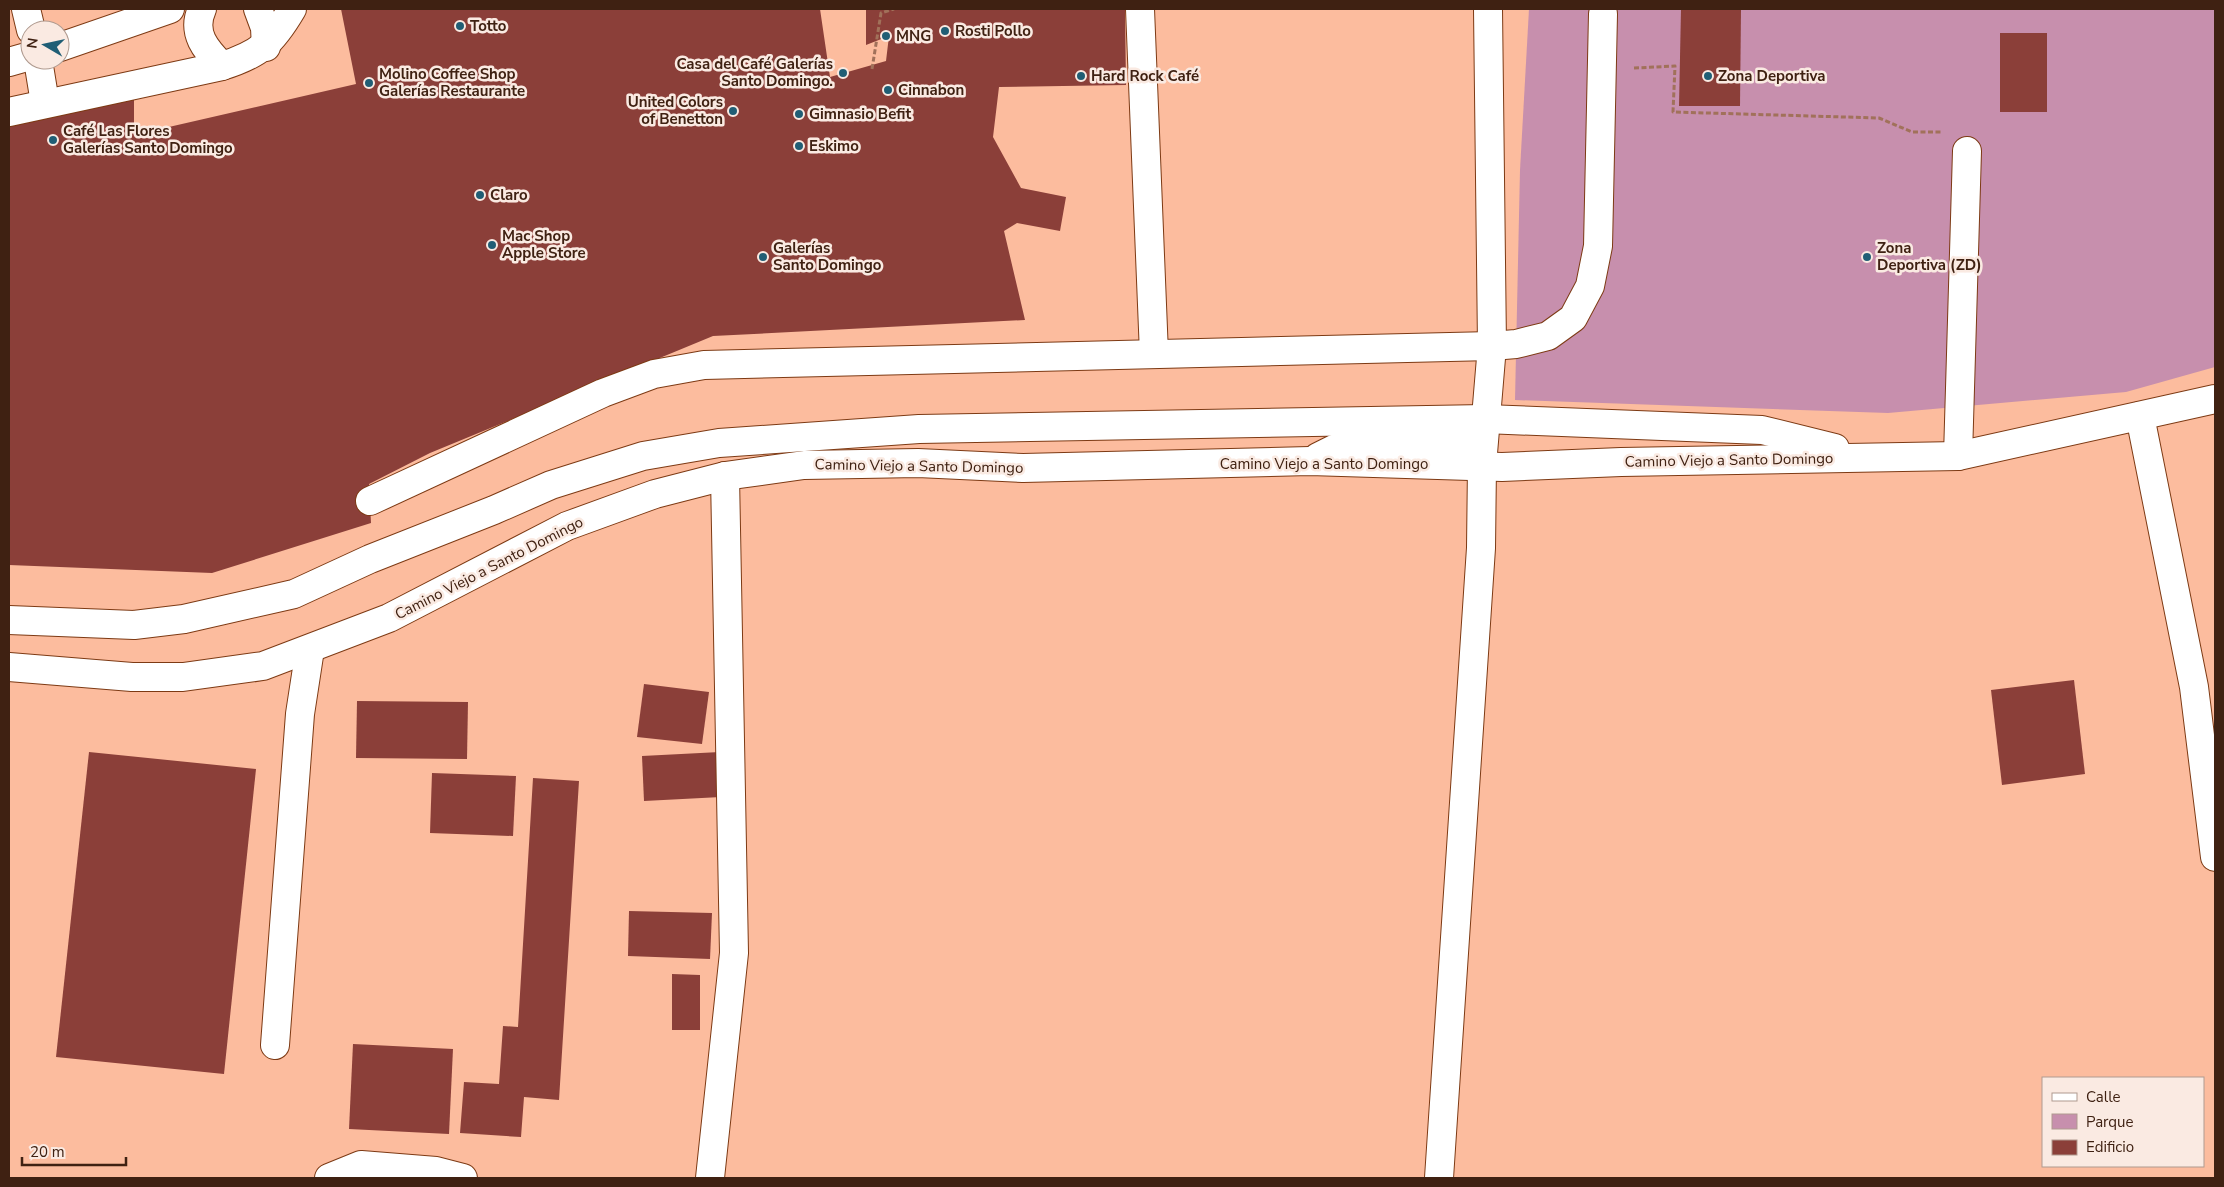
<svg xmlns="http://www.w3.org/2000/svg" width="2224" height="1187" font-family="'Nunito Sans',sans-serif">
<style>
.green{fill:#c78fad}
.building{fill:#8b3f39}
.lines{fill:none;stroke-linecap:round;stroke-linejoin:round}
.minor-casing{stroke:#7d3a14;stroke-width:30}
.path{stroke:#a1715a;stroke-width:3;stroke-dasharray:5 2.5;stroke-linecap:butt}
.minor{stroke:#fff;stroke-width:28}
.poi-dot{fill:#205e75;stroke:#faeae2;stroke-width:2}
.labels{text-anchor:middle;stroke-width:5;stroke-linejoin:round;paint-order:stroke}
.poi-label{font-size:15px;font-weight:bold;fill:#3f2112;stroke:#faeae2;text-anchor:start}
.street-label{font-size:15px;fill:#3f2112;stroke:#faeae2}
</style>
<rect width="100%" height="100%" fill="#fcbc9e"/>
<polygon class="green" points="1529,9 2215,9 2215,367 2126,392 1888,413 1515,400 1520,170"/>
<g class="building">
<polygon points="341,9 820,9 830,77 886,61 889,36 866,45 866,9 1125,9 1126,85 999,87 993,137 1021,188 1066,197 1060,231 1017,223 1004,231 1025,320 713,336 430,453 369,484 371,523 212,573 9,565 9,123 134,99 134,135 356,84"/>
<polygon points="1681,9 1741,9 1740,106 1679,106"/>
<rect x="2000" y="33" width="47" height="79"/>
<polygon points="2074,680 2085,774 2002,785 1991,690"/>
<polygon points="644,684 709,692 702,744 637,737"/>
<polygon points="357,701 468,702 467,759 356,758"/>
<polygon points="89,752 256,769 224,1074 56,1057"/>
<polygon points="720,752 721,797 644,801 642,756"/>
<polygon points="432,773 516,776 513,836 430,833"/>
<polygon points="533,778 579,781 559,1100 524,1097 521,1137 460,1133 464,1082 499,1084 503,1026 518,1027"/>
<polygon points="629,911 712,913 710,959 628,956"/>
<polygon points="672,974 700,975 700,1030 672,1030"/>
<polygon points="353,1044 453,1049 449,1134 349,1129"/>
</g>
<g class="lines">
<defs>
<g id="minor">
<polyline points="26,9 31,30"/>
<path d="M202,9C191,33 206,50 222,66"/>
<polyline points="258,9 265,28 266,47"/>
<polyline points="1140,9 1154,354"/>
<polyline points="60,47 170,9"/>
<polyline points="38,60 45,103"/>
<polyline points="9,62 30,56"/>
<path d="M9,112L222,66C260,54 272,43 292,9"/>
<polyline points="2140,416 2194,687 2215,857"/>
<polyline points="1958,456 1967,151"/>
<polyline points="1318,457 1334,449 1360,441 1410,442 1466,439 1477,430 1485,419"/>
<polyline points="370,501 603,393 654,374 704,365 1492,346 1516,344 1548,336 1573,318 1590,286 1598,246 1603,14"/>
<polyline points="9,620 134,625 184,619 294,594 370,559 494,510 551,485 643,456 719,443 919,429 1485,419 1762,430 1835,448"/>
<polyline points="9,667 132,677 183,677 263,666 389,618 567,526 655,494 725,476 804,465 918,463 1023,468 1310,461 1502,467 1621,462 1958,456 2215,399"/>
<polyline points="275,1045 300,714 310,649"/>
<polyline points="329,1178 361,1165 436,1171 463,1178"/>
<polyline points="710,1178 734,953 725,476"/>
<polyline points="1439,1178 1481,548 1482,465 1492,346 1488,9"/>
</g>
</defs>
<use href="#minor" class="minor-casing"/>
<g class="path">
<polyline points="1634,68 1675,66 1673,112 1879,118 1912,132 1942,132"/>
<polyline points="872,69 881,13 894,9"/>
</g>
<use href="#minor" class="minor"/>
</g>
<g class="poi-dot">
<circle cx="460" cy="26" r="5"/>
<circle cx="945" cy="31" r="5"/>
<circle cx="886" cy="36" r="5"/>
<circle cx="843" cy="73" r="5"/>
<circle cx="1081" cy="76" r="5"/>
<circle cx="1708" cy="76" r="5"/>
<circle cx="369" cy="83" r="5"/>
<circle cx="888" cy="90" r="5"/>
<circle cx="733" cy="111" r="5"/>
<circle cx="799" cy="114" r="5"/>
<circle cx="53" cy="140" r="5"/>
<circle cx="799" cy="146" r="5"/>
<circle cx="480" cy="195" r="5"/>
<circle cx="492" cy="245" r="5"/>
<circle cx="763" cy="257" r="5"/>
<circle cx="1867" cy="257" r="5"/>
</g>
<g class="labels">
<g class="poi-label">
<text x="470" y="31">Totto</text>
<text x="955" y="36">Rosti Pollo</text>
<text x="896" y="41">MNG</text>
<text x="833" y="69" text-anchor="end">Casa del Café Galerías<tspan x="833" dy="17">Santo Domingo.</tspan></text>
<text x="379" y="79">Molino Coffee Shop<tspan x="379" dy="17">Galerías Restaurante</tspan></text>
<text x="1091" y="81">Hard Rock Café</text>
<text x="1718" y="81">Zona Deportiva</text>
<text x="898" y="95">Cinnabon</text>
<text x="723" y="107" text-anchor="end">United Colors<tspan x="723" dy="17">of Benetton</tspan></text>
<text x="809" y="119">Gimnasio Befit</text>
<text x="63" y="136">Café Las Flores<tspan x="63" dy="17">Galerías Santo Domingo</tspan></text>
<text x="809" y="151">Eskimo</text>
<text x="490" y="200">Claro</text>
<text x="502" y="241">Mac Shop<tspan x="502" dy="17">Apple Store</tspan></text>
<text x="773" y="253">Galerías<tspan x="773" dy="17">Santo Domingo</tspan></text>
<text x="1877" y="253">Zona<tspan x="1877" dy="17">Deportiva (ZD)</tspan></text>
</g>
<g class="street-label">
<text transform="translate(1729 460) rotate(-1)" y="5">Camino Viejo a Santo Domingo</text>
<text x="1324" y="469">Camino Viejo a Santo Domingo</text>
<text transform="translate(919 466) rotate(1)" y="5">Camino Viejo a Santo Domingo</text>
<text transform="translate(489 568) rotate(-27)" y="5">Camino Viejo a Santo Domingo</text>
</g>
</g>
<rect width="2224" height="1187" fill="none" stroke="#3f2112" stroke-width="20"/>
<rect x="2042" y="1077" width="162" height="90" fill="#faeae2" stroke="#af9a8f"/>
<rect x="2052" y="1093" width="25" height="8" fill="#ffffff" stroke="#af9a8f"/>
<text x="2086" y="1102" font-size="15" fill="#3f2112">Calle</text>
<rect x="2052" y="1114" width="25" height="15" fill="#c78fad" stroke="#af9a8f"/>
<text x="2086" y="1127" font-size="15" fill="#3f2112">Parque</text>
<rect x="2052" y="1140" width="25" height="15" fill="#8b3f39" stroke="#af9a8f"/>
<text x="2086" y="1152" font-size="15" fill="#3f2112">Edificio</text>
<g transform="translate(45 45) rotate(279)"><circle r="24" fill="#faeae2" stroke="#af9a8f"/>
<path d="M0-4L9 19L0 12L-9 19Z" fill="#205e75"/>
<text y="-8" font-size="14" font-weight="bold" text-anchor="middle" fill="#3f2112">N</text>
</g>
<path d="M22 1157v8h104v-8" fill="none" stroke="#3f2112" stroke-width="2.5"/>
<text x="30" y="1157" font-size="15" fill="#3f2112" stroke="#faeae2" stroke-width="4" paint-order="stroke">20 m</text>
</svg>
